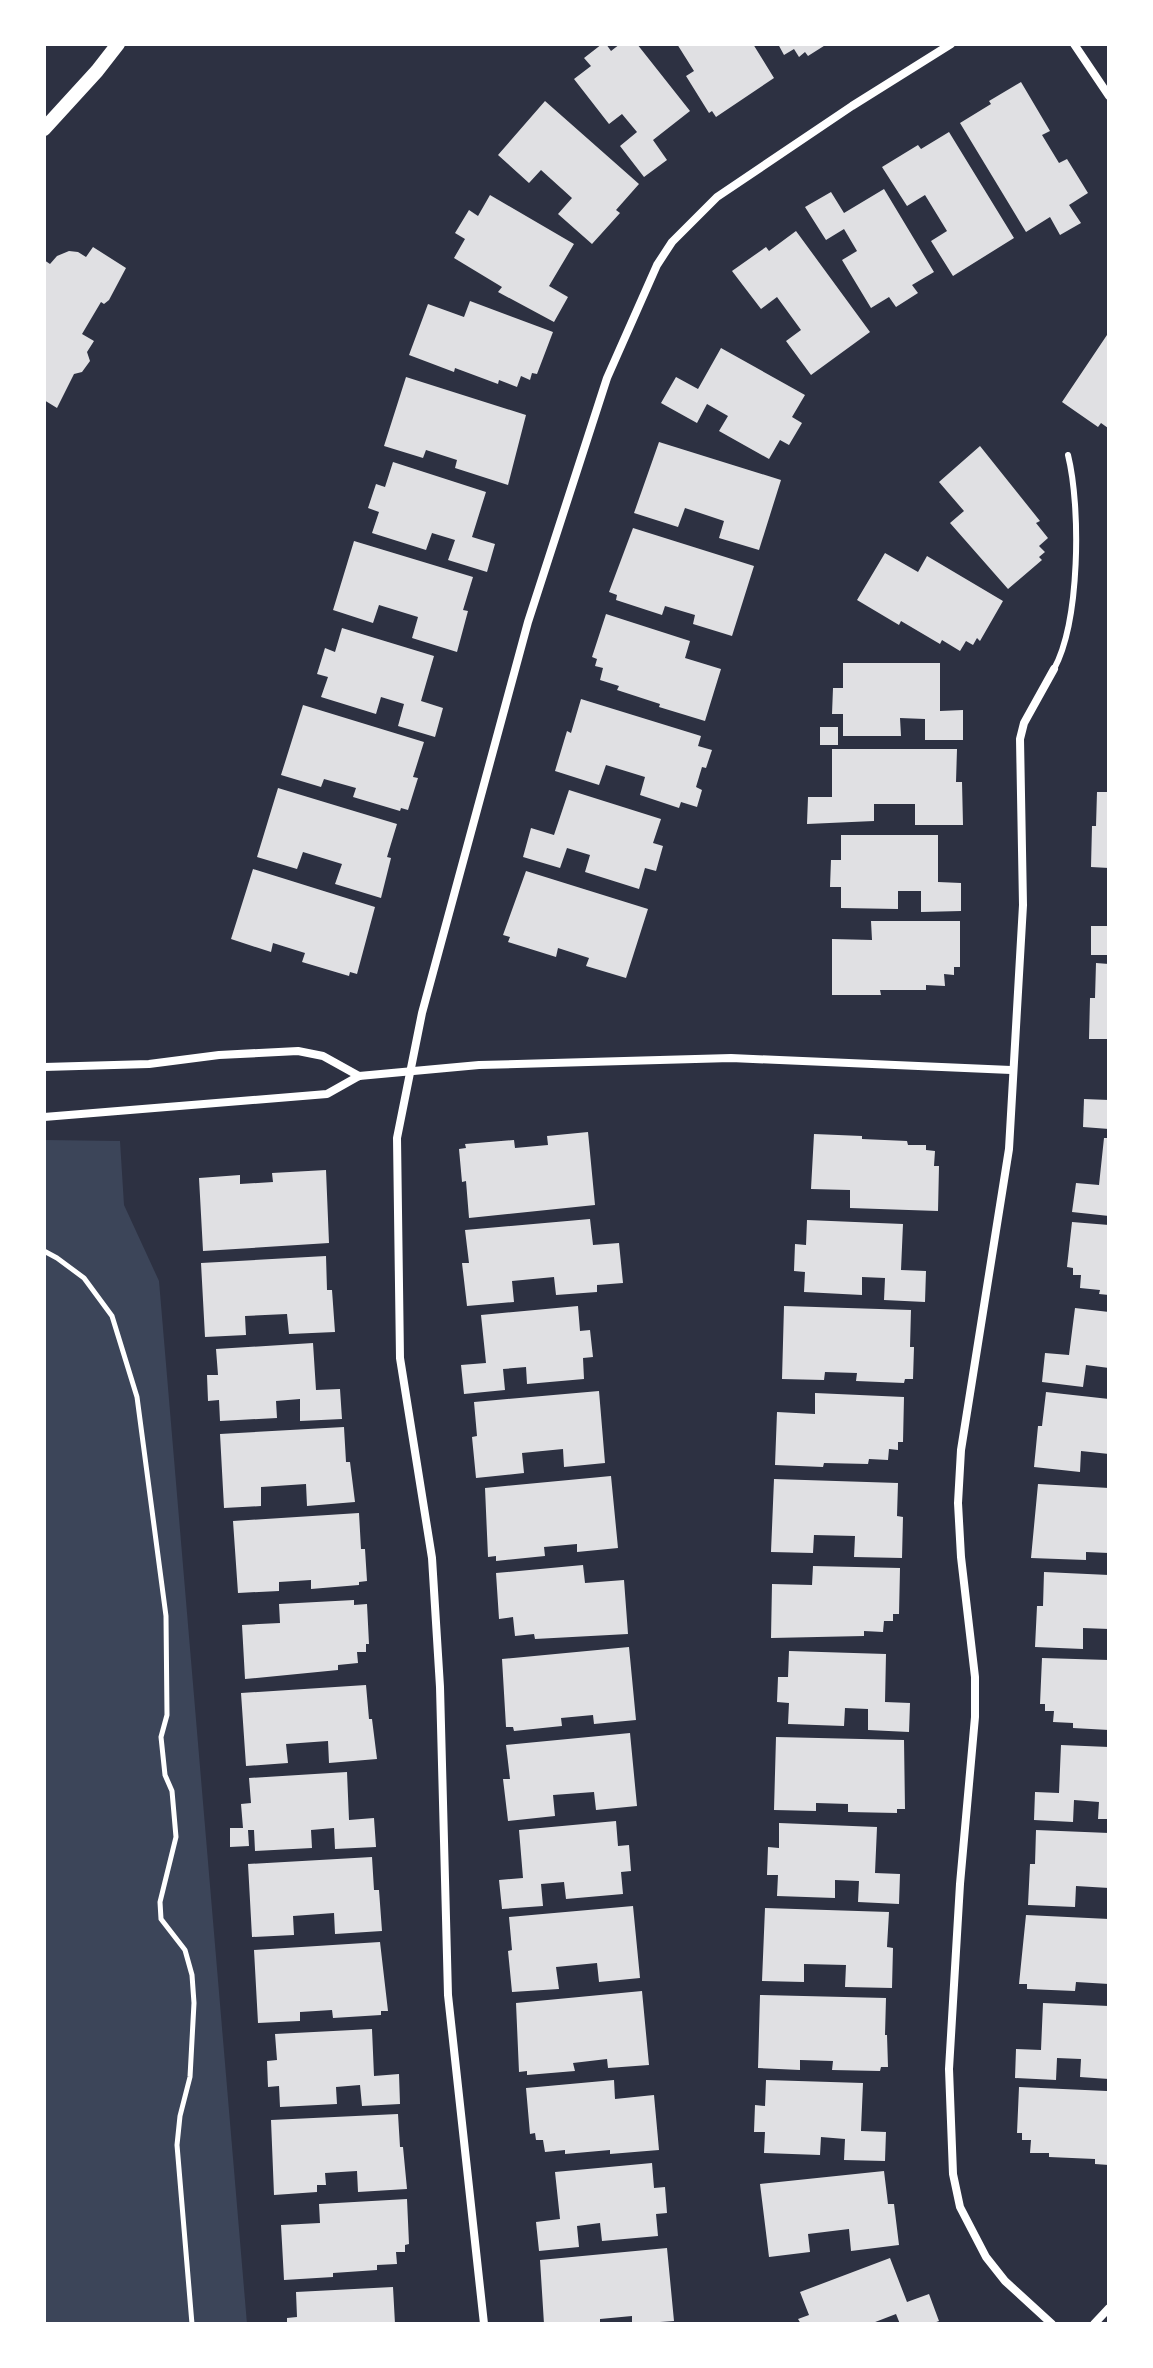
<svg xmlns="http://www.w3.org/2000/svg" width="1153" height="2368" font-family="Georgia,serif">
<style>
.green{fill:#3c4559}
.building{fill:#e0e0e3}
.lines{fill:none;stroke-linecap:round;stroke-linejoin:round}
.path{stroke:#fff;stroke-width:5}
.service{stroke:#fff;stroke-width:6}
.minor{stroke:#fff;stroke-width:8}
.tertiary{stroke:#fff;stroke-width:14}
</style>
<rect width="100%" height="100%" fill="#2d3142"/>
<polygon class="green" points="44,1140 120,1141 124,1205 159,1281 247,2324 44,2324"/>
<g class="building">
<polygon points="602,44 606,44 611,51 620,44 637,44 690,111 653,140 667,160 644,177 620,146 637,132 622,114 609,124 574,79 591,66 584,58"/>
<polygon points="677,44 753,44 774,78 716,117 712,111 709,113 686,76 694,71"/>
<polygon points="778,44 827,44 808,56 805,52 799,57 794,49 784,55"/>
<polygon points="1021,82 1050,131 1042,135 1059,163 1067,159 1088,193 1069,205 1081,223 1060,235 1050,217 1026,232 960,123 991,104 989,101"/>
<polygon points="545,101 639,184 616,210 620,213 592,244 558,214 572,198 541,170 529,183 498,155"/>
<polygon points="949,132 1014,238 953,276 931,241 947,231 925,195 907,206 882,167 918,145 921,149"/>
<polygon points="884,189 934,272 912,285 918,293 896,307 889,297 871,308 842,260 857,251 844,229 826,240 805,207 831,192 844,213"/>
<polygon points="490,195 574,244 549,286 568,297 554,322 498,292 502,287 454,258 465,239 455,233 469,210 478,216"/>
<polygon points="796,231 870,332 811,375 786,341 801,330 777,297 761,309 732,271 766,247 769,251"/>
<polygon points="93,247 126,268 109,300 104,304 101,302 82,334 94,341 87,352 90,361 82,372 74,374 57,408 44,400 44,260 50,264 57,256 69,251 78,252 86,257"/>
<polygon points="470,301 553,332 537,374 532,373 530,380 521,376 517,387 499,380 498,384 455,368 454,372 409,355 428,304 464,317"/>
<polygon points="1109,332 1109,426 1108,428 1101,423 1098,427 1062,402"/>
<polygon points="721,348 805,395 792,417 802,423 789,445 780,440 769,459 719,431 728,416 707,404 697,423 661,403 676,377 698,389"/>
<polygon points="406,377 526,415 508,485 455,468 457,460 426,450 423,458 384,446"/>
<polygon points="659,442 781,480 759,550 719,538 724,521 685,508 678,527 634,513"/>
<polygon points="980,446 1040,521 1036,523 1048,538 1039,546 1045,552 1039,557 1042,560 1008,589 950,523 964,511 939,482"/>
<polygon points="393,462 486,492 472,537 495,544 487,572 448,560 455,540 432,533 426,550 372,533 379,512 368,508 376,484 385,487"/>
<polygon points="633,528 754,566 732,636 693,624 695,615 665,606 662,615 616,600 617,595 609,592"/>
<polygon points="354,541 473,577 463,610 468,611 457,652 412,638 418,617 379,605 373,623 333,610"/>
<polygon points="885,553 918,572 927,556 1003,601 980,641 977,638 973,645 966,641 960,651 942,640 940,644 901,621 899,625 857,600"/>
<polygon points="606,614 690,641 685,658 721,669 705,721 659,707 660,704 617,690 619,686 600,680 603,668 595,666 597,659 592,657"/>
<polygon points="342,628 434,656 421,701 443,708 435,737 398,726 404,704 381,697 376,714 321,697 328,677 317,674 325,648 335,652"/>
<polygon points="843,663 940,663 940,711 963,710 963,740 925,740 925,719 900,718 901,736 843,736 843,714 832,714 833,688 843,688"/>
<polygon points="581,699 701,736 698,746 712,750 706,768 702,767 696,787 702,790 697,807 681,802 679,808 640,795 645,777 606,765 599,785 555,771 567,731 571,733"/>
<polygon points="303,705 424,742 413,777 418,778 408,810 401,808 400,811 353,797 356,788 324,779 321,787 281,775"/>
<rect x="820" y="727" width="18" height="18"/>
<polygon points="832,749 957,749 956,782 962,782 963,825 915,825 915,804 874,804 874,821 807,824 808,797 832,797"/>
<polygon points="278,788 397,824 387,857 391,858 381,898 335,884 342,864 303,852 297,869 257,857"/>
<polygon points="569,790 661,819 653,843 663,846 656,871 645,868 639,889 585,872 590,855 567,848 560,868 523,857 531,828 554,835"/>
<polygon points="1097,792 1109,792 1109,868 1091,867 1092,826 1096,826"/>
<polygon points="841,835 938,835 938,882 961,883 961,911 921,912 921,891 898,891 898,909 841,908 841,887 830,887 831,860 841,860"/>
<polygon points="253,869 375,907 357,974 350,972 349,976 302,962 305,953 273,943 271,952 231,939"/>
<polygon points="526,871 648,909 626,978 586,966 589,958 558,948 556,957 508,942 510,937 503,935"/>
<polygon points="871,921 960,921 960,967 954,967 954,975 944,974 945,986 926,985 926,990 880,990 881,995 832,995 832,939 872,940"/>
<rect x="1091" y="926" width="18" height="29"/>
<polygon points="1096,963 1109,964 1109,1039 1089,1039 1090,998 1095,998"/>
<polygon points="1084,1099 1109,1100 1109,1129 1083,1127"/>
<polygon points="588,1132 595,1205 469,1218 466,1181 462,1182 459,1149 466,1148 465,1144 514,1140 515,1148 548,1145 547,1136"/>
<polygon points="814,1134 862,1136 862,1139 907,1141 908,1145 926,1145 926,1150 935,1151 934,1166 939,1166 938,1211 850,1208 850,1190 811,1189"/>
<polygon points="1104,1138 1109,1138 1109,1216 1072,1212 1076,1183 1099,1185"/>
<polygon points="326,1170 329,1243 203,1251 199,1178 240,1175 240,1184 273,1182 272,1173"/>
<polygon points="590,1219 593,1245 619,1243 623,1283 597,1285 597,1292 556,1295 554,1277 512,1281 514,1302 467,1306 462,1263 469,1263 465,1230"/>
<polygon points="807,1220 903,1224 901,1270 926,1271 925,1302 884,1300 885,1278 862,1277 862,1295 804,1292 805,1272 794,1271 795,1244 806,1245"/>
<polygon points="1072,1222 1109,1225 1109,1295 1099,1294 1100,1290 1080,1288 1081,1275 1073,1275 1073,1268 1067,1267"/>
<polygon points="326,1256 327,1290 332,1290 335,1332 289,1334 287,1314 245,1316 246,1335 205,1337 201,1263"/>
<polygon points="578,1306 580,1331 590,1330 593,1357 583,1358 584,1379 527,1384 526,1367 503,1369 505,1390 464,1394 461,1365 486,1363 481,1315"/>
<polygon points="784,1306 911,1310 910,1347 914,1347 913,1379 905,1379 904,1383 856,1381 857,1373 825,1372 824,1380 782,1379"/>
<polygon points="1075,1308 1109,1312 1109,1368 1086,1365 1083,1387 1042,1382 1045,1353 1069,1355"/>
<polygon points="313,1343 316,1390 340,1389 342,1419 300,1421 300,1399 276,1401 277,1418 220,1421 219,1400 208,1401 207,1375 218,1375 216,1349"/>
<polygon points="599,1391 605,1463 564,1467 563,1449 522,1453 524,1473 476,1478 472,1437 477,1436 474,1402"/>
<polygon points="1046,1392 1109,1399 1109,1454 1081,1451 1080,1472 1034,1467 1038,1426 1042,1426"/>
<polygon points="815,1393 904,1397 903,1442 898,1442 898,1450 889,1449 888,1460 869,1459 868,1464 824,1463 823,1467 775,1465 777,1412 815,1414"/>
<polygon points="344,1427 346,1462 350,1462 355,1502 307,1506 306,1484 261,1487 261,1506 224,1508 220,1434"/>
<polygon points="611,1476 618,1548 577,1552 577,1544 544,1547 545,1556 496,1561 496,1556 488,1557 485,1488"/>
<polygon points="774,1479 898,1483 897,1516 903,1517 902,1558 854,1557 855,1536 814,1535 813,1553 771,1552"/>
<polygon points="1038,1484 1109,1488 1109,1553 1086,1552 1086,1560 1031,1558"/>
<polygon points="359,1513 361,1549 365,1549 367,1581 359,1582 359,1585 311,1589 311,1580 279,1582 279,1591 238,1593 233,1521"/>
<polygon points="583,1565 585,1583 624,1580 628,1634 535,1639 534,1634 515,1636 513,1617 499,1619 496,1573"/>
<polygon points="813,1566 900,1568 899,1614 893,1614 893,1621 884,1621 883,1632 864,1631 864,1636 771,1638 772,1584 812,1585"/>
<polygon points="1044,1572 1109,1575 1109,1629 1083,1628 1083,1649 1035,1647 1037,1606 1043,1606"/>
<polygon points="354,1600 354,1605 367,1604 369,1644 366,1644 366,1652 357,1652 358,1663 338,1665 338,1670 245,1679 242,1625 280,1623 279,1604"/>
<polygon points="629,1647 636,1720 594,1724 593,1715 561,1718 562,1726 514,1731 513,1727 506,1727 502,1659"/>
<polygon points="789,1651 886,1654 885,1702 910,1703 909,1732 868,1730 868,1709 845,1708 844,1726 788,1724 789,1703 777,1702 778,1677 788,1677"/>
<polygon points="1042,1658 1109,1660 1109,1730 1073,1728 1073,1723 1053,1722 1054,1711 1045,1711 1045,1704 1040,1704"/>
<polygon points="366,1685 369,1719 372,1719 377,1759 329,1763 328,1741 286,1744 288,1763 246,1766 241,1693"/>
<polygon points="630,1733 637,1806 596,1810 594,1792 553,1795 555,1816 508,1821 503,1779 510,1779 506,1745"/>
<polygon points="776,1737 904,1740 905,1809 897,1809 897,1813 848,1812 848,1804 816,1803 816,1811 774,1810"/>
<polygon points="1061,1745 1109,1747 1109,1819 1098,1819 1099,1802 1074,1800 1073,1822 1034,1820 1035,1792 1059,1793"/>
<polygon points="347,1772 349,1820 374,1818 376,1847 335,1849 334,1828 311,1830 312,1848 255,1851 254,1830 248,1830 249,1846 230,1847 230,1828 243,1828 241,1804 251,1803 249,1778"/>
<polygon points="616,1821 618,1846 629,1845 631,1871 621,1872 623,1894 566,1899 564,1882 541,1884 543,1906 502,1909 499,1880 523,1878 519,1830"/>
<polygon points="779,1823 877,1827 875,1873 900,1874 899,1904 858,1902 859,1881 835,1880 835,1898 777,1896 778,1875 767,1875 768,1847 779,1848"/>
<polygon points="1036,1830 1109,1833 1109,1888 1076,1886 1075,1907 1028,1905 1030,1864 1035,1864"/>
<polygon points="372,1857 374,1890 379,1890 382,1931 335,1934 334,1913 293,1916 294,1935 252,1937 248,1864"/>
<polygon points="633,1906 640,1978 599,1982 597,1963 556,1967 559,1989 512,1992 508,1951 512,1950 509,1917"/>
<polygon points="765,1908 889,1912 887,1947 893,1948 892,1988 845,1987 846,1965 804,1964 804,1982 762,1981"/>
<polygon points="1026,1915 1109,1919 1109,1984 1076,1982 1075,1991 1027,1989 1027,1984 1019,1984"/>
<polygon points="380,1942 388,2011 381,2011 381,2015 333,2018 332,2010 300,2012 300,2021 258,2023 254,1950"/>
<polygon points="642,1991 649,2065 608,2068 607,2059 573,2063 575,2071 527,2075 527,2071 519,2072 516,2003"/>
<polygon points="760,1995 886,1998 885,2035 887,2035 888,2067 881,2067 880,2071 832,2070 833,2061 800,2060 800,2070 758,2068"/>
<polygon points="1043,2003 1109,2006 1109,2079 1080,2077 1081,2059 1057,2058 1056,2080 1015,2078 1016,2049 1041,2050"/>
<polygon points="372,2029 374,2076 399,2074 400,2104 362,2106 360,2085 336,2087 337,2104 280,2107 279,2086 268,2087 267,2061 277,2060 275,2034"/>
<polygon points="614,2080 615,2099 654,2095 659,2150 610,2154 610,2150 565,2154 565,2150 545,2152 543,2140 536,2140 535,2133 530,2134 526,2088"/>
<polygon points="766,2080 863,2083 861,2131 886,2132 885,2161 844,2160 845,2139 821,2137 820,2155 764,2153 765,2132 754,2132 755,2105 765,2106"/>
<polygon points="1019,2087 1107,2091 1109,2165 1095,2164 1095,2159 1049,2157 1049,2153 1030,2153 1031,2140 1022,2140 1022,2133 1017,2133"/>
<polygon points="398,2114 400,2147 403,2147 407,2189 358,2192 357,2171 325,2173 326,2185 317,2185 317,2192 274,2195 271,2120"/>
<polygon points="652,2163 654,2188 665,2187 667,2213 656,2214 658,2236 602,2241 600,2223 577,2226 579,2247 539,2251 536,2222 560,2219 555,2172"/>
<polygon points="884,2171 888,2204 894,2204 899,2245 851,2251 849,2229 808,2234 810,2252 769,2257 760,2184"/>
<polygon points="407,2199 409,2244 405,2245 405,2252 396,2252 397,2264 377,2265 377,2270 333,2273 333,2277 284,2280 281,2225 320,2223 319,2204"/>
<polygon points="667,2248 674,2321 632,2324 632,2316 600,2319 600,2324 544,2324 540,2260"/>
<polygon points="890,2258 907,2302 929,2294 939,2321 931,2324 900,2324 896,2314 870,2324 801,2324 798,2319 809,2315 800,2292"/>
<polygon points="393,2287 395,2324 287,2324 287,2318 297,2317 296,2292"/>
</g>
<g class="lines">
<polyline class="path" points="44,1251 57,1258 84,1278 112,1316 137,1397 166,1616 167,1715 161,1737 165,1775 172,1791 176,1837 160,1902 161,1919 185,1950 192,1975 194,2003 190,2077 180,2116 177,2145 192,2324"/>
<path class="service" d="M1054,669C1080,621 1081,508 1068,455"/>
<g class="minor">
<polyline points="1074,44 1109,96"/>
<polyline points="44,1067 149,1064 219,1055 298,1051 323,1056 359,1076"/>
<polyline points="44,1117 327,1094 359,1076 479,1065 731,1058 1011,1070"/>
<polyline points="484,2324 448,1995 440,1687 432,1558 400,1358 397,1138 422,1013 528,622 607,378 657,265 672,242 717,197 852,106 951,44"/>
<polyline points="1052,2324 1005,2281 986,2257 960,2207 953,2174 949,2069 960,1884 975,1717 975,1677 961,1557 958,1503 961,1450 1009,1149 1023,905 1020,739 1024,723 1054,669"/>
<polyline points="1094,2324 1109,2308"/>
</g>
<polyline class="tertiary" points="44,129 97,71 118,44"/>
</g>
<rect width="1153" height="2368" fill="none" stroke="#ffffff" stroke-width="92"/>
</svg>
